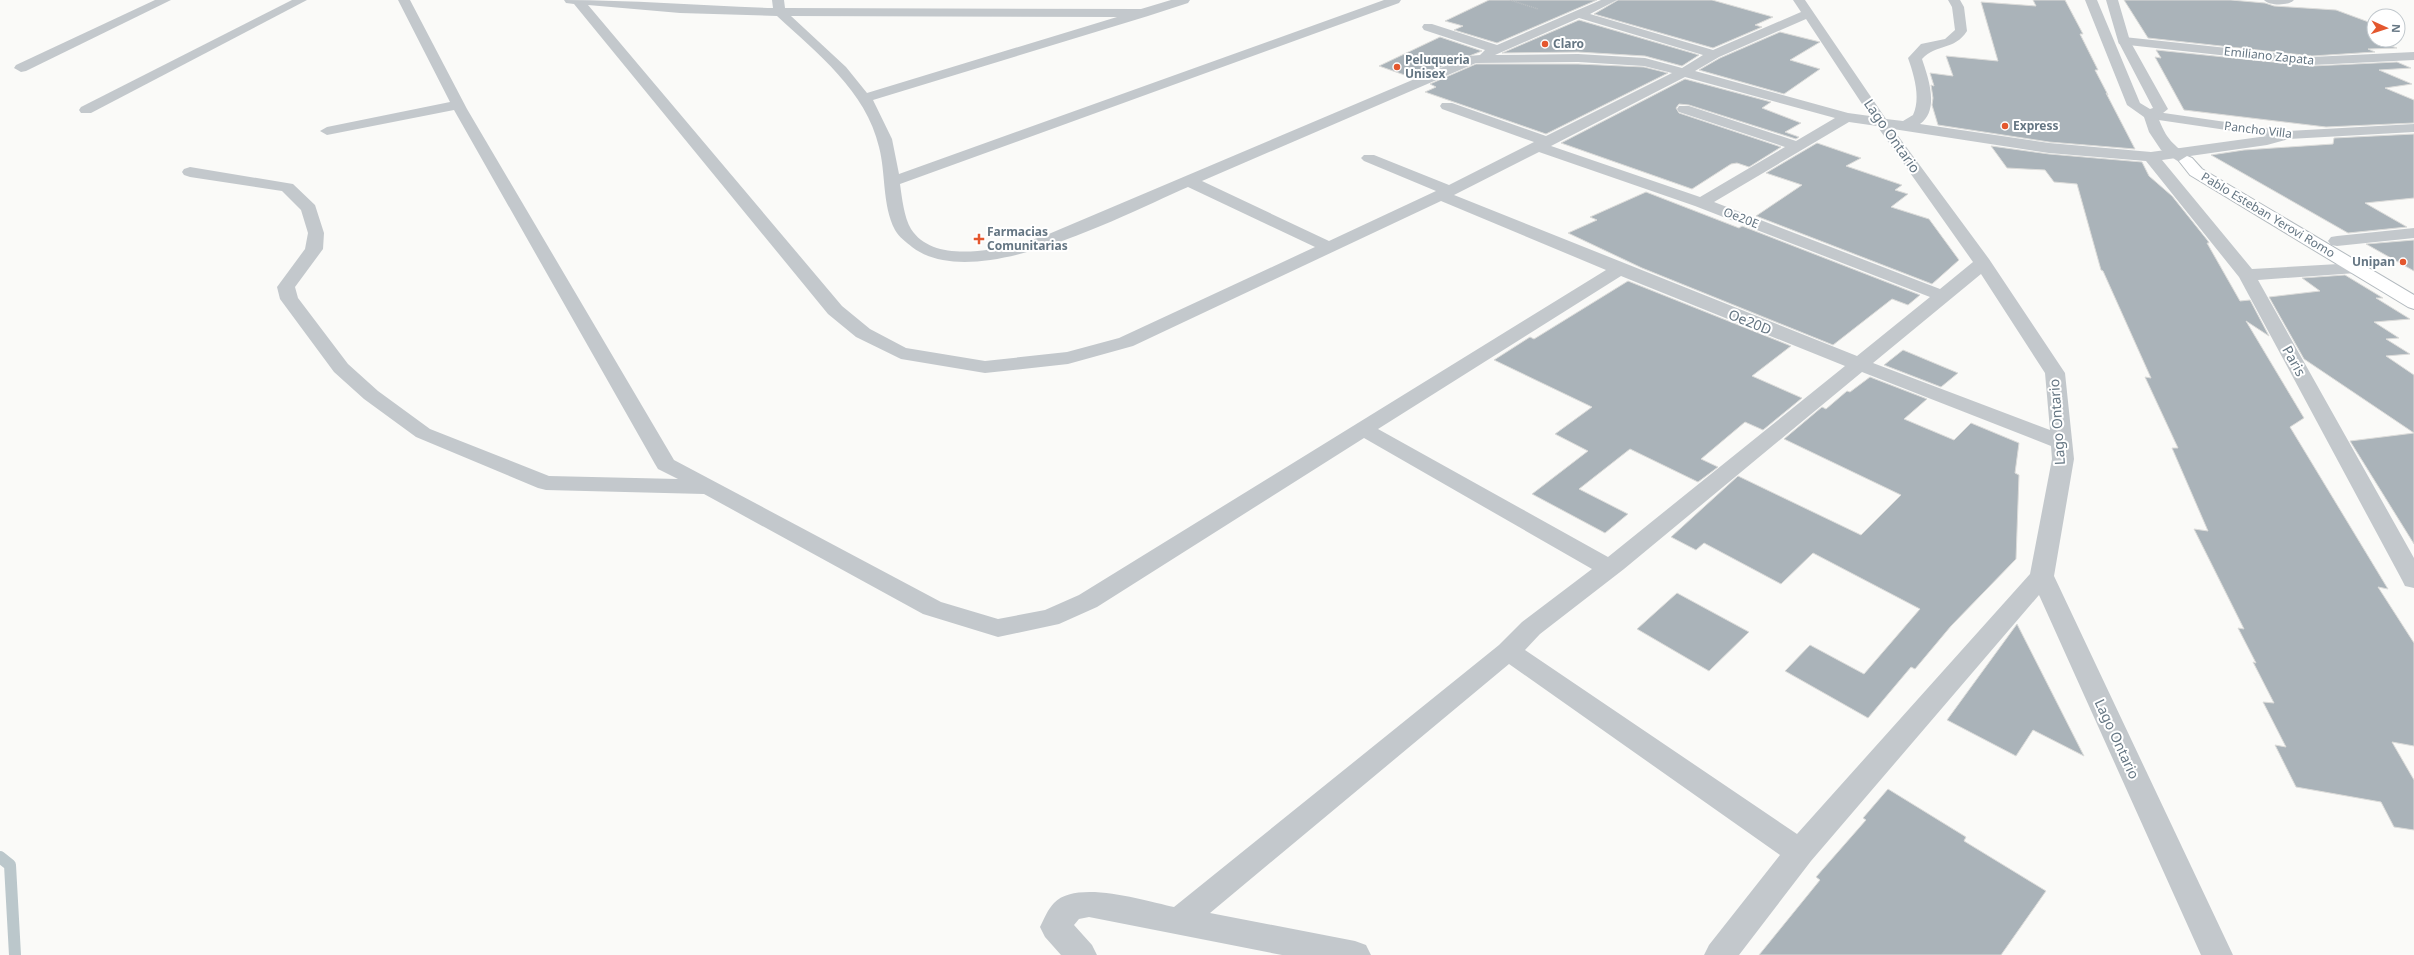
<svg xmlns="http://www.w3.org/2000/svg" width="2414" height="955" font-family="'Noto Sans',sans-serif">
<style>
.lines{fill:none;stroke-linecap:round;stroke-linejoin:round}
.stream{stroke:#bbc7cb;stroke-width:12}
.building{fill:#aab3b9;stroke:#dcdcda}
.secondary-casing{stroke:#b3babf;stroke-width:2}
.path{stroke:#bbbfc2;stroke-width:1.5;stroke-dasharray:1 1;stroke-linecap:butt}
.minor{fill:#c3c8cc;fill-rule:evenodd}
.tertiary{fill:#c3c8cc;fill-rule:evenodd}
.secondary{fill:#fff;fill-rule:evenodd}
.poi-dot{fill:#e4572e;stroke:#fff;stroke-width:1.5}
.labels{text-anchor:middle;stroke-width:4;stroke-linejoin:round;paint-order:stroke}
.far-poi-label{font-size:12px;font-weight:bold;fill:#657683;stroke:#fff;text-anchor:start}
.far-street-label{font-size:12px;fill:#657683;stroke:#fff}
.street-label{font-size:14px;fill:#657683;stroke:#fff}
</style>
<rect width="100%" height="100%" fill="#fafaf8"/>
<g class="lines">
<polyline class="stream" points="0,857 10,865 15,955"/>
</g>
<g class="building">
<polygon points="1489,0 1597,0 1497,43 1454,30 1463,26 1445,21"/>
<polygon points="1618,0 1712,0 1773,17 1755,25 1762,27 1713,48 1594,14"/>
<polygon points="2033,0 2065,0 2083,34 2080,34 2098,70 2095,70 2108,95 2106,93 2135,149 2049,142 1938,125 1932,105 1933,98 1931,85 1934,86 1930,73 1953,76 1946,56 1998,61 1981,2 2036,6"/>
<polygon points="2124,0 2231,0 2265,3 2274,6 2336,10 2374,24 2374,40 2397,48 2368,49 2375,52 2312,56 2148,38"/>
<polygon points="1579,20 1699,55 1682,66 1645,56 1578,52 1502,53"/>
<polygon points="1780,32 1820,42 1790,60 1820,69 1784,94 1699,70 1720,58"/>
<polygon points="1440,37 1482,51 1413,78 1379,66"/>
<polygon points="2156,50 2312,66 2397,62 2411,68 2379,70 2412,84 2385,88 2414,100 2414,123 2326,127 2184,110 2155,57 2161,58"/>
<polygon points="1476,64 1578,64 1644,67 1668,73 1546,134 1425,92 1436,87 1430,84"/>
<polygon points="1685,79 1771,102 1762,108 1801,123 1785,132 1799,137 1796,139 1689,105 1679,104 1676,108 1679,113 1781,147 1749,167 1737,163 1731,164 1692,189 1561,143"/>
<polygon points="2414,134 2414,198 2365,203 2407,227 2348,233 2211,155 2244,150 2333,144 2334,138"/>
<polygon points="1817,143 1861,158 1846,166 1902,185 1895,190 1908,194 1891,207 1929,219 1959,260 1932,284 1756,216 1802,185 1766,173"/>
<polygon points="1991,146 2049,154 2142,162 2149,176 2172,196 2208,241 2209,243 2207,243 2240,301 2250,300 2269,336 2246,321 2304,418 2290,427 2388,589 2378,587 2414,643 2414,746 2392,742 2414,780 2414,830 2394,827 2381,802 2296,787 2275,745 2286,747 2263,702 2274,703 2253,662 2256,663 2238,628 2244,629 2194,529 2208,531 2172,448 2178,448 2145,377 2151,378 2103,271 2101,270 2077,184 2054,182 2045,170 2007,168"/>
<polygon points="1646,192 1739,228 1742,226 1920,295 1908,305 1892,299 1833,345 1642,268 1568,233 1597,220 1590,217"/>
<polygon points="2414,240 2414,271 2366,244"/>
<polygon points="2345,275 2383,298 2376,298 2410,319 2374,322 2399,338 2386,339 2410,354 2386,356 2414,375 2414,433 2304,359 2269,297 2320,291 2302,278"/>
<polygon points="1628,281 1791,346 1752,376 1802,398 1763,430 1745,422 1701,459 1718,467 1698,482 1630,449 1579,489 1628,514 1605,533 1532,494 1588,451 1555,434 1592,407 1494,360 1530,337 1534,339"/>
<polygon points="1903,350 1958,373 1941,387 1884,365"/>
<polygon points="1870,377 1927,399 1904,419 1954,440 1971,423 2019,443 2015,473 2019,475 2016,559 1951,626 1915,669 1911,667 1868,718 1785,671 1810,645 1864,674 1920,609 1813,553 1781,584 1704,543 1696,550 1671,537 1738,476 1861,535 1901,495 1784,439 1822,407 1826,409 1847,391 1850,392"/>
<polygon points="2414,433 2414,544 2350,441"/>
<polygon points="1677,593 1749,632 1709,671 1637,629"/>
<polygon points="2017,624 2084,756 2033,730 2016,756 1947,720"/>
<polygon points="1888,789 1966,837 1964,841 2046,891 2001,955 1759,955 1820,880 1816,877 1866,820 1863,818"/>
</g>
<g class="lines">
<defs>
<polygon id="secondary" points="2187,156 2192,158 2202,169 2414,295 2414,309 2408,307 2190,175 2179,161"/>
</defs>
<use href="#secondary" class="secondary-casing"/>
<polyline class="path" points="1510,0 1538,9"/>
<g class="minor">
<polygon points="155,0 171,0 26,71 21,72 14,68 16,65"/>
<polygon points="292,0 307,0 91,113 81,113 79,110 81,107"/>
<path d="M398,0H410L467,109L674,460L941,602L998,619L1045,610L1079,595L1606,270L1441,201L1133,346L1068,364L985,373L901,359L856,337L828,314L574,4L566,3L564,0C634,0 703,6 773,8L772,0H784L785,8L1141,9L1171,0H1190L1188,3L1148,16L873,100L892,139L899,174L1384,0H1401L1399,3L900,184C902,198 904,217 911,229C936,268 1009,247 1044,236L1469,56L1480,55L1485,50L1424,30L1422,27L1424,24H1432L1497,45L1601,0H1617L1590,14L1713,50L1801,12L1793,0H1805L1886,119L1903,121L1913,115C1921,98 1914,75 1908,58L1921,44L1945,39L1955,30L1952,7L1948,0H1960L1964,7L1967,31C1954,51 1937,43 1922,59C1928,77 1940,110 1920,124L2049,143L2151,152L2267,136L2145,118L2143,115L2150,111L2288,131L2414,124V132L2289,139L2267,145L2162,160L2252,269L2356,263L2362,264L2365,268L2362,272L2356,273L2258,280L2414,558V588L2405,586L2402,580L2239,277L2146,161L2049,153L1893,129L1989,259L2065,373L2074,459L2054,576L2233,955H2201L2039,595L1811,861L1739,955H1704L1709,945L1780,855L1509,664L1210,913L1355,941L1366,945L1371,955H1282L1089,917L1079,919L1074,925L1092,945L1097,955H1061L1045,937L1040,927C1044,919 1048,909 1054,903C1077,879 1145,901 1174,907L1499,645L1522,622L1592,569L1364,438L1097,607L1059,624L998,637L923,614L704,494L546,490L538,488L416,437L364,399L334,372L280,299L277,287L305,249L308,233L301,210L282,191L190,177L184,175L182,172L184,169L190,167L293,184L315,205L324,233L323,249L295,287L298,298L348,364L378,391L430,429L549,476L678,479L658,469L655,464L454,110L327,135L320,131L327,127L450,102ZM588,5L680,13L777,16C817,53 866,91 879,147C886,174 882,205 895,230C899,237 906,242 912,247C975,295 1125,214 1188,187L1315,247L1119,338L1067,352L985,361L906,348L870,329L842,306ZM791,16L1117,17L867,93L846,67ZM1579,18L1703,55L1682,68L1645,58L1578,54L1495,55ZM1806,19L1870,116L1848,113L1695,71L1719,57ZM1578,62L1644,66L1672,73L1546,136L1452,103H1442L1440,106L1442,109L1534,142L1449,185L1374,155H1364L1361,158L1364,161L1436,191L1329,241L1202,181L1476,63ZM1685,77L1835,118L1796,141L1689,106H1679L1677,109L1679,112L1785,147L1700,197L1551,146ZM1849,122L1877,126L1973,262L1940,289L1714,202ZM1539,152L1695,206L1930,297L1857,356L1454,195ZM1981,274L2045,373L2050,430L1873,363ZM1621,276L1845,366L1608,557L1378,429ZM1862,372L2051,446L2052,459L2030,574L1797,834L1525,650L1540,634L1624,569Z"/>
<path d="M2264,0H2294C2289,6 2269,6 2264,0Z"/>
<polygon points="2124,37 2312,57 2414,52 2414,60 2312,65 2119,44 2118,41 2119,38"/>
<polygon points="2414,228 2414,238 2337,246 2331,245 2328,241 2331,237 2337,236"/>
</g>
<path class="tertiary" d="M2085,0H2097L2140,103L2150,109L2153,108L2118,41L2106,0H2118L2130,41L2168,109L2158,117C2166,139 2173,145 2192,158L2195,161L2192,164H2182L2161,150L2149,132L2144,117L2127,105Z"/>
<use href="#secondary" class="secondary"/>
</g>
<g class="poi-dot">
<circle cx="1545" cy="44" r="4"/>
<circle cx="1397" cy="67" r="4"/>
<circle cx="2005" cy="126" r="4"/>
<path d="M977 233h4v4h4v4h-4v4h-4v-4h-4v-4h4z"/>
<circle cx="2403" cy="262" r="4"/>
</g>
<g class="labels">
<g class="far-poi-label">
<text x="1553" y="48">Claro</text>
<text x="1405" y="64">Peluqueria<tspan x="1405" dy="14">Unisex</tspan></text>
<text x="2013" y="130">Express</text>
<text x="987" y="236">Farmacias<tspan x="987" dy="14">Comunitarias</tspan></text>
<text x="2395" y="266" text-anchor="end">Unipan</text>
</g>
<g class="far-street-label">
<text transform="translate(2269 56) rotate(6)" y="4">Emiliano Zapata</text>
<text transform="translate(2258 130) rotate(7)" y="4">Pancho Villa</text>
<text transform="translate(2268 215) rotate(31)" y="4">Pablo Esteban Yerovi Romo</text>
<text transform="translate(1741 218) rotate(21)" y="4">Oe20E</text>
</g>
<g class="street-label">
<text transform="translate(1892 136) rotate(55)" y="5">Lago Ontario</text>
<text transform="translate(1750 322) rotate(22)" y="5">Oe20D</text>
<text transform="translate(2294 361) rotate(61)" y="5">Paris</text>
<text transform="translate(2057 422) rotate(-94)" y="5">Lago Ontario</text>
<text transform="translate(2117 739) rotate(65)" y="5">Lago Ontario</text>
</g>
</g>
<g transform="translate(2386 28) rotate(93)"><circle r="19" fill="#ffffff" stroke="#c1c8cd"/>
<path d="M0-3L7 15L0 10L-7 15Z" fill="#e4572e"/>
<text y="-6" font-size="11" font-weight="bold" text-anchor="middle" fill="#657683">N</text>
</g>
</svg>
